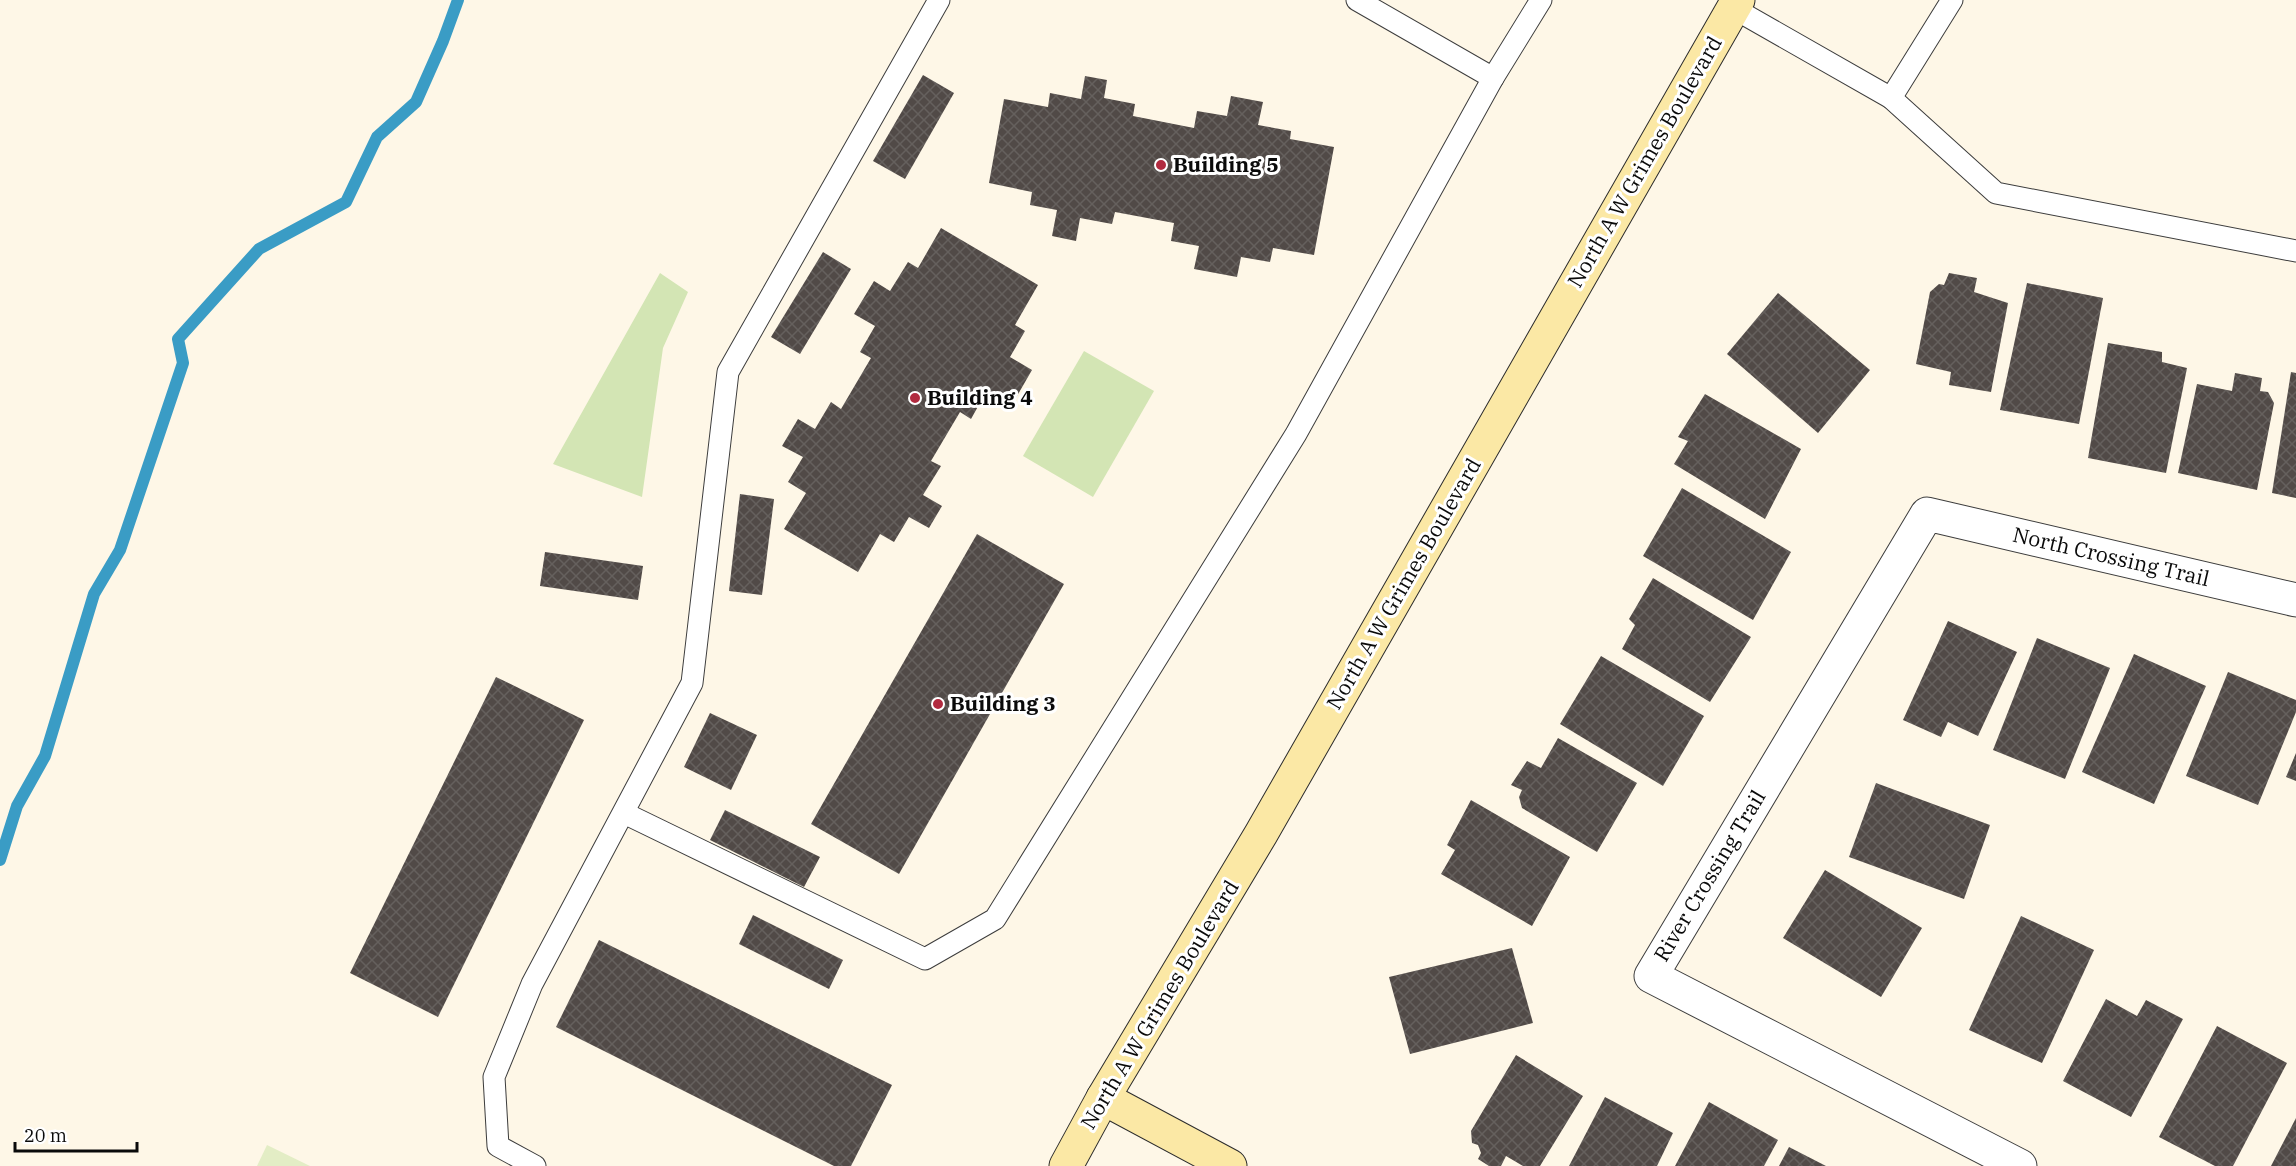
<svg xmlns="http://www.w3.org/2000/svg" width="2296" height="1166" font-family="'IBM Plex Serif',serif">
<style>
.park{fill:#d3e5b4}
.pitch{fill:#e3edc5}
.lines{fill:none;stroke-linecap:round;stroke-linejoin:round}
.stream{stroke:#3a9cc5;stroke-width:12}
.building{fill:url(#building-cross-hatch)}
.lane-casing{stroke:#3d3d3d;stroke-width:23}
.street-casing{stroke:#3d3d3d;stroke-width:35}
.secondary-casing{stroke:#2c2c2c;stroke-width:35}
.lane{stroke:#fff;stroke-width:21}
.street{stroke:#fff;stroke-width:33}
.secondary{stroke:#fbe8a5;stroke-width:33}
.poi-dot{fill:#b12a3f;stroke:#fff;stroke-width:2}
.labels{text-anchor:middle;stroke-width:6;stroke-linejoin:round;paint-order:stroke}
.street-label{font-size:21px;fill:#0a0a0a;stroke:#fff}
.poi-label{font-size:21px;font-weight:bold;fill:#0a0a0a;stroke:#fff;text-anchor:start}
</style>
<defs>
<pattern id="building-cross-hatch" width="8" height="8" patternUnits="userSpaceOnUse" patternTransform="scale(1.5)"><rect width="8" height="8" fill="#514a47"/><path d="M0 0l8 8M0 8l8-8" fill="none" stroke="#65605d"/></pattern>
</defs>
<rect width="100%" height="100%" fill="#fef7e7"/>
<g class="park">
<polygon points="660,273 688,292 663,348 642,497 553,464"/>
<polygon points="1084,351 1154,391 1093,497 1023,456"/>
</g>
<polygon class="pitch" points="267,1145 310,1166 257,1166"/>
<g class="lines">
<polyline class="stream" points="0,860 17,806 45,756 94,594 120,550 183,363 178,339 259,249 346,202 377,137 416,102 443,41 458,0"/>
</g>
<g class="building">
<polygon points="923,75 954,93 905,179 873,161"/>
<polygon points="1085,76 1107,80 1104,98 1135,104 1133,116 1194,128 1197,111 1227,116 1231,96 1263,102 1258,125 1291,131 1290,139 1334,147 1314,255 1273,248 1270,262 1241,257 1237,277 1194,269 1199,246 1171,241 1174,223 1115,212 1112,224 1080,218 1076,241 1052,236 1057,210 1030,205 1032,192 989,183 1004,99 1048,107 1050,93 1081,99"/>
<polygon points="941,228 1038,285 1015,325 1025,331 1010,357 1032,370 1010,408 985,394 971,419 960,412 931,461 941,466 923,495 942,506 929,528 909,517 894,542 880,534 858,572 784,529 806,493 788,482 803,457 782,446 798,419 815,429 831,402 841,409 871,358 860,352 875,326 854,314 874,281 890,291 908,262 918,268"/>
<polygon points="823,252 851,269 800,354 771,337"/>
<polygon points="1949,273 1977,278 1974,292 2008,303 1991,392 1949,385 1951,372 1916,364 1930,292 1939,284 1944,285"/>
<polygon points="2027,283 2103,298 2079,424 2000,410"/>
<polygon points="1778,293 1870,370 1818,433 1727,354"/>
<polygon points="2108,343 2162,352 2162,362 2187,368 2166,473 2088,458"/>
<polygon points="2291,372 2296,373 2296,498 2272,493"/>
<polygon points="2235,373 2262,378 2260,391 2268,392 2274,403 2257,490 2178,473 2197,384 2232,391"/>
<polygon points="1705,394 1801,449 1765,519 1674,464 1688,441 1678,437"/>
<polygon points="1682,488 1791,552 1753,620 1643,556"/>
<polygon points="740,494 774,499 762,595 729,591"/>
<polygon points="977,534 1064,584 899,874 811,824"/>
<polygon points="545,552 643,566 638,600 540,586"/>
<polygon points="1653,578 1751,637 1710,702 1622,649 1635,625 1629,619"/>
<polygon points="1948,621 2017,652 1978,736 1948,722 1941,737 1903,720"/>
<polygon points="2037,638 2110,668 2065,779 1993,750"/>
<polygon points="2134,654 2206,686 2154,804 2082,772"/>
<polygon points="1601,656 1704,716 1663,786 1560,724"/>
<polygon points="2228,672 2296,700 2296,712 2258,805 2186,776"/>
<polygon points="496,677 584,720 438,1017 350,973"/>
<polygon points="710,713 757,735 731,790 684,767"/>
<polygon points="1558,738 1637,783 1597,852 1522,808 1519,797 1522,790 1511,785 1527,761 1541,768"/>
<polygon points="2296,753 2296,781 2286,777"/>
<polygon points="1876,783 1990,825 1964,899 1849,857"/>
<polygon points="1471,800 1570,857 1532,926 1441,874 1455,850 1447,845"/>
<polygon points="725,810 820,857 804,887 710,840"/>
<polygon points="1825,870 1922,928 1881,997 1783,938"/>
<polygon points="753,915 843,960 829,989 739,944"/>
<polygon points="2021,916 2094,950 2042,1063 1969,1030"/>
<polygon points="599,940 892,1085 851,1166 834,1166 556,1027"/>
<polygon points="1512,948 1533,1023 1410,1054 1389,977"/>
<polygon points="2106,999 2137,1016 2146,1000 2183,1019 2131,1117 2063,1081"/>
<polygon points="2217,1026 2287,1063 2233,1166 2215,1166 2159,1137"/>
<polygon points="1516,1055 1583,1096 1540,1166 1523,1166 1506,1156 1501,1166 1489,1166 1478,1159 1481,1153 1478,1145 1472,1143 1471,1131"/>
<polygon points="1605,1097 1673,1133 1657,1166 1569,1166"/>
<polygon points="1709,1102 1778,1140 1764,1166 1675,1166"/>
<polygon points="2296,1118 2296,1166 2271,1166"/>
<polygon points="1789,1147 1826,1166 1779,1166"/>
</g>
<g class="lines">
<defs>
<g id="lane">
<polyline points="1357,0 1493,78"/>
<polyline points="1733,8 1891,98 1952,0"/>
<polyline points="1891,98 1996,193 2296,251"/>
<polyline points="624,813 925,959 995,919 1296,434 1493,78 1541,0"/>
<polyline points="535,1166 498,1146 494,1077 532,984 692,683 728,372 939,0"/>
</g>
<polyline id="street" points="2020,1166 1651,976 1927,514 2296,600"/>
<g id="secondary">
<polyline points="1103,1098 1230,1166"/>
<polyline points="1066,1166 1103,1098 1261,834 1738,0"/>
</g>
</defs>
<use href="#lane" class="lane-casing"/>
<use href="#street" class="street-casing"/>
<use href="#secondary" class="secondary-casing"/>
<use href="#lane" class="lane"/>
<use href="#street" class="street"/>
<use href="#secondary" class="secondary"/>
</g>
<g class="poi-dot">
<circle cx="1161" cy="165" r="6"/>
<circle cx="915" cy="398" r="6"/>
<circle cx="938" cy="704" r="6"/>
</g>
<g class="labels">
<g class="street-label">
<text transform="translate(1645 162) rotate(-60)" y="7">North A W Grimes Boulevard</text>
<text transform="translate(2111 557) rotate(13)" y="7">North Crossing Trail</text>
<text transform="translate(1404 584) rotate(-60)" y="7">North A W Grimes Boulevard</text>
<text transform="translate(1710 876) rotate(-59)" y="7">River Crossing Trail</text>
<text transform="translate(1160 1005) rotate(-59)" y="7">North A W Grimes Boulevard</text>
</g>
<g class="poi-label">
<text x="1173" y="172">Building 5</text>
<text x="927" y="405">Building 4</text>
<text x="950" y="711">Building 3</text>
</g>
</g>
<path d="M15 1142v9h122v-9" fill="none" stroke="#0a0a0a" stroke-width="3"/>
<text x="24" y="1142" font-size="18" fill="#0a0a0a" stroke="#ffffff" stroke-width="4.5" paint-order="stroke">20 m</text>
</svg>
